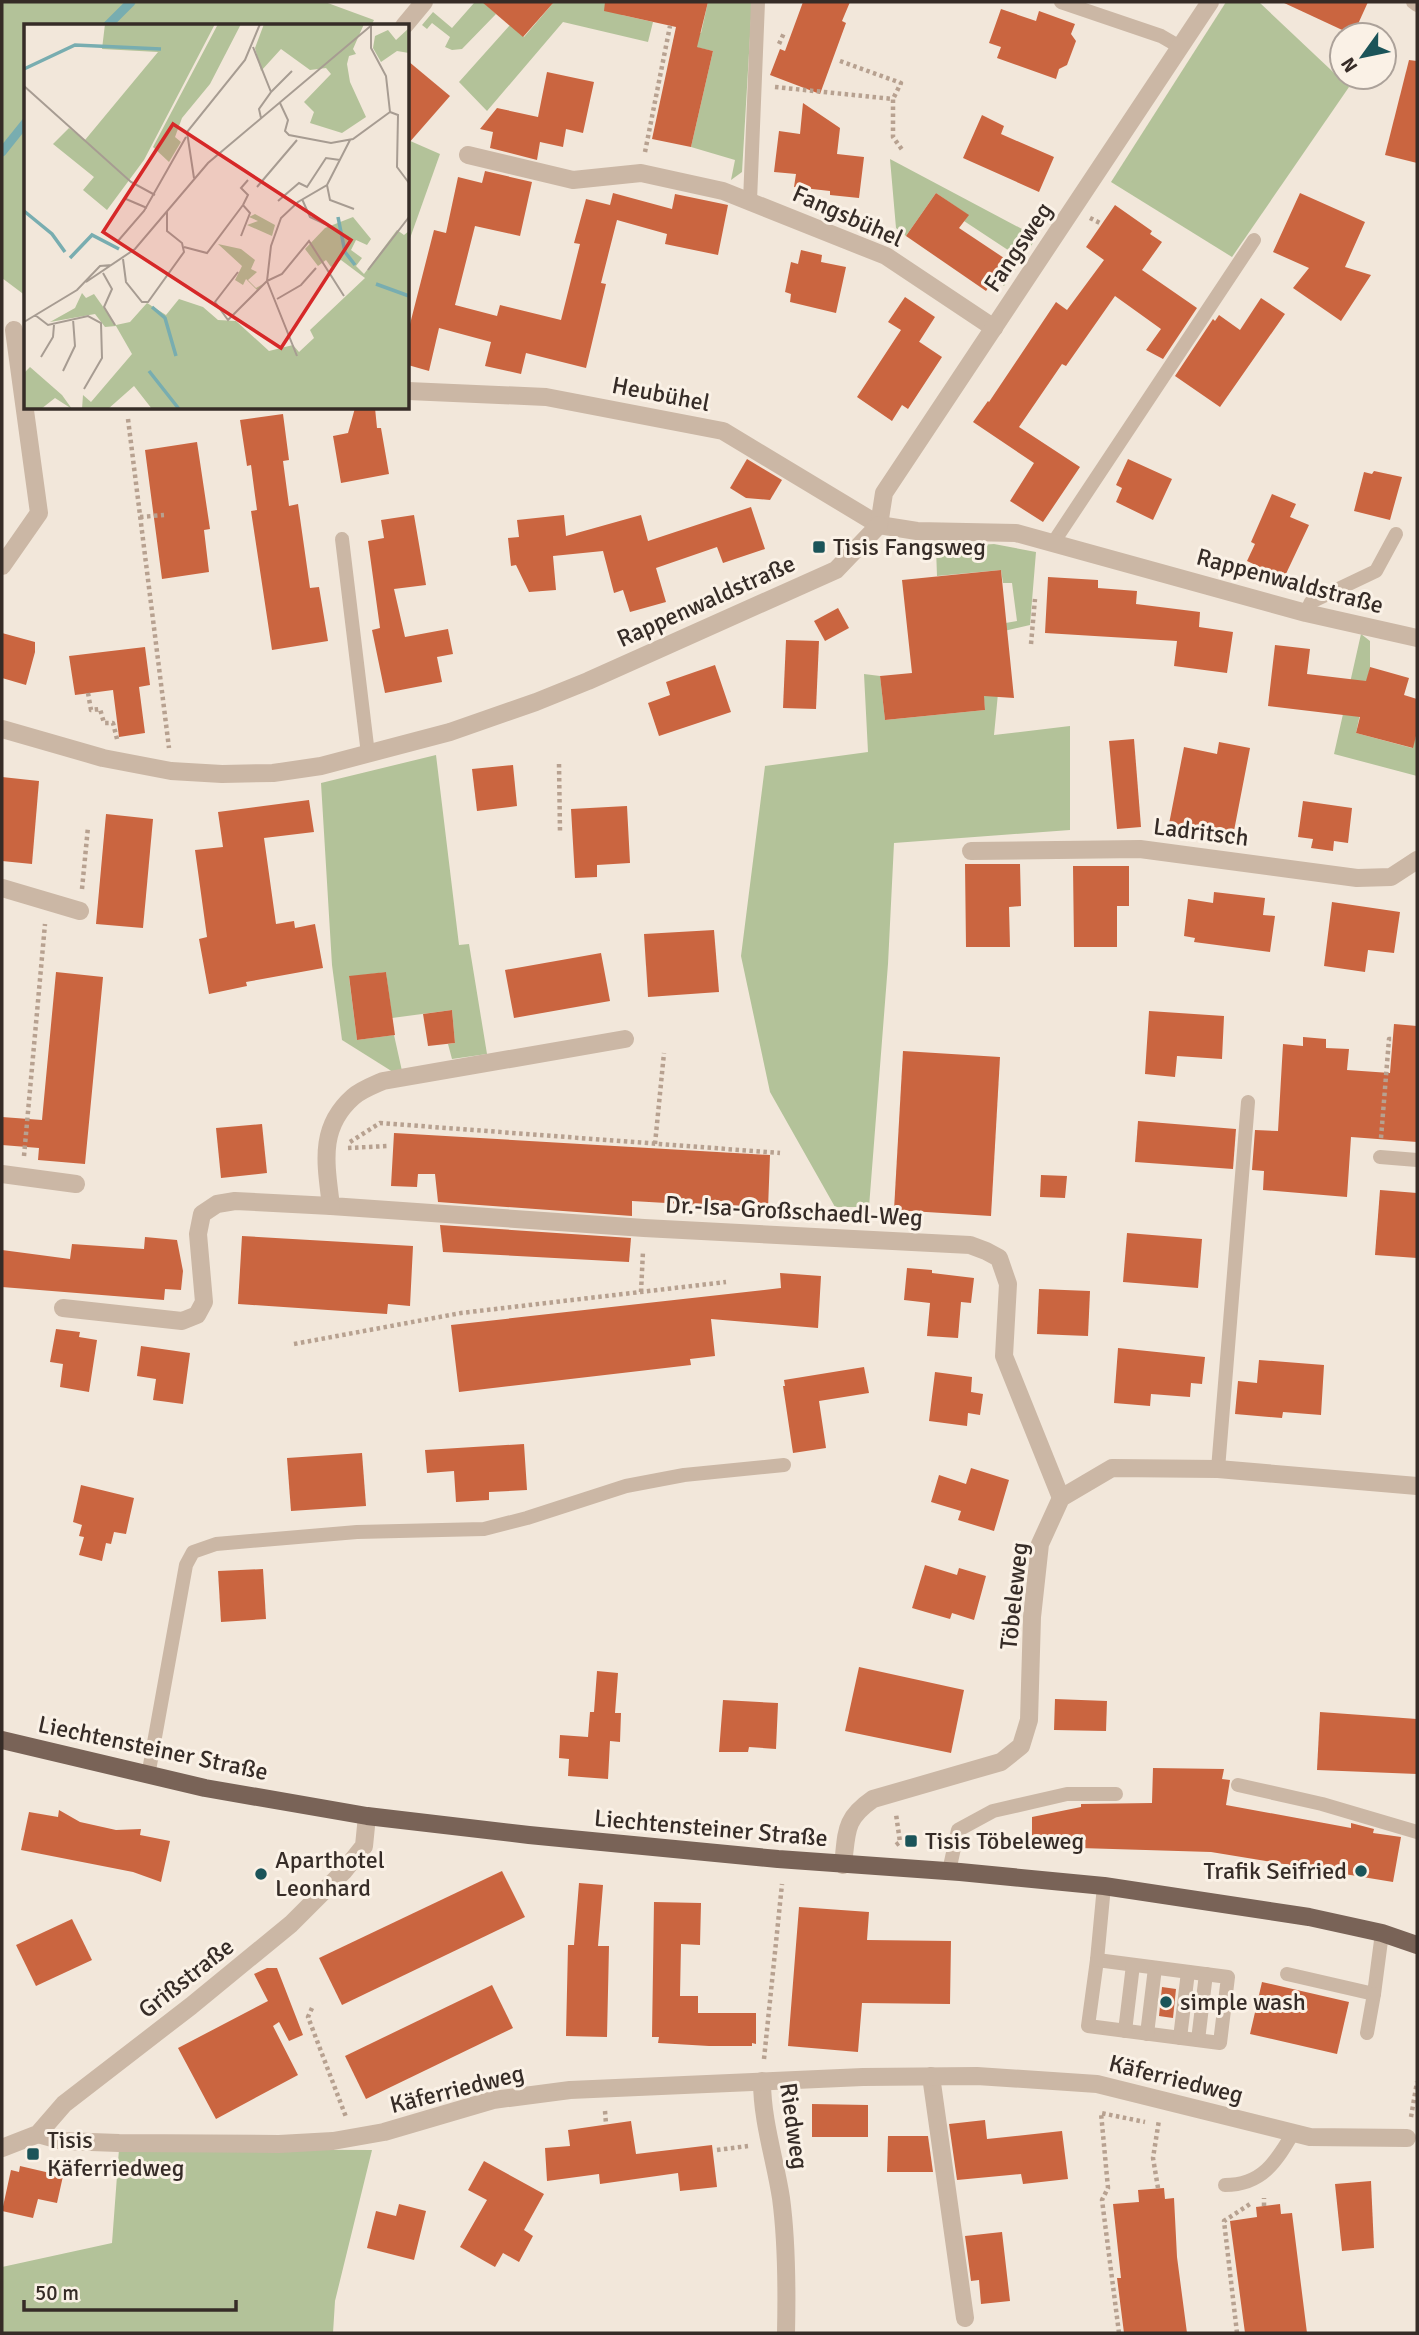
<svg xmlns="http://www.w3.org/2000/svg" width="1419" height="2335" font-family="Signika,sans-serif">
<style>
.green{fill:#b3c299}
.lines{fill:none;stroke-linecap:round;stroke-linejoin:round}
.stream{stroke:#78adb0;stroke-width:9}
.building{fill:#ca6540}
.path{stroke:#b7a190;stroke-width:4.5;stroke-dasharray:3.5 3.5;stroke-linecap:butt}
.lane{stroke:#cbb7a5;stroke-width:14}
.street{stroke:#cbb7a5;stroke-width:18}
.primary{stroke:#796357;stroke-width:18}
.poi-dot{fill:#1b5459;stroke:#faf1e6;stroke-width:2.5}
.labels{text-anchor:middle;stroke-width:6;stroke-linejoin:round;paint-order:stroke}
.street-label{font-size:24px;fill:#362c27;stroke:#faf1e6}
.poi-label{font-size:24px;fill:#362c27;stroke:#faf1e6;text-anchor:start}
.inset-river{fill:none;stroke:#78adb0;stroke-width:3.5}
.inset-road{fill:none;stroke:#a79c92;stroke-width:2}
.view{fill:#d62828;fill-opacity:0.15;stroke:#d62828;stroke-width:3.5}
.inset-edge{fill:none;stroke:#362c27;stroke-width:3.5}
</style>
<rect width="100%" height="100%" fill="#f2e7da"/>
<g class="green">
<polygon points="2,2 325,2 374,20 371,26 26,26 26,296 2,278"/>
<polygon points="473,2 483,2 496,14 462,49 452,50 445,47 450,37 432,23 427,29 422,25 433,12 452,28 474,3"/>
<polygon points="554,2 624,2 622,15 653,22 648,42 563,22 487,111 459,82 510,25 524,37"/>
<polygon points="708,2 752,2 742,172 731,180 735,160 691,147 713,51 673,42 677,28 701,33"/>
<polygon points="1226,2 1259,2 1349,87 1232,257 1111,182"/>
<polygon points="408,140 440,154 408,244"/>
<polygon points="890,159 1037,237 1004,286 997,280 1017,256 964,221 968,215 936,193 906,236 896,228"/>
<polygon points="994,544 1036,552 1030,625 1004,631 994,735 1070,726 1070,830 894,843 888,964 869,1207 835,1207 770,1092 741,956 765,766 868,752 864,674 880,676 885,720 985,710 977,628 1017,621 1012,583 1003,583 1001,570 937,576 936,548"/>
<polygon points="1361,634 1370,641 1370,667 1356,733 1412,748 1417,732 1417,776 1334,754"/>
<polygon points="436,755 459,945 469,944 487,1054 452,1059 448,1044 455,1043 452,1010 392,1018 386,972 349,977 357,1040 394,1035 402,1071 393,1072 342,1040 332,965 321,783"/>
<polygon points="119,2149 372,2150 335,2301 333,2333 2,2333 2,2267 112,2243"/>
</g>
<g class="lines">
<g class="stream">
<polyline points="107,26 131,2"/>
<polyline points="2,152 26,122"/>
</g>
</g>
<g class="building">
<polygon points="482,2 554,2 523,37"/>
<polygon points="605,2 708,2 697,47 713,51 691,147 652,139 676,27 604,11"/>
<polygon points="803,2 850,2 842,21 846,23 820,94 770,75 780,49 785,51"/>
<polygon points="1282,2 1368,2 1353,35"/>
<polygon points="1001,9 1036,21 1039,11 1075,24 1071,34 1076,41 1067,65 1059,69 1056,79 997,58 1001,47 989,43"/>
<polygon points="1409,60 1417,61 1417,163 1385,155"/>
<polygon points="408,61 450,96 408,144"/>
<polygon points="547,72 594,82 583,133 566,129 563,147 540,142 537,160 490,148 493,132 480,129 497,108 538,117"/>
<polygon points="803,103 840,128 837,154 864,157 859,198 830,195 830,191 794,187 796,174 774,172 779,131 800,134"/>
<polygon points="982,115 1004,126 1001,134 1054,157 1039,192 963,158"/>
<polygon points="485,171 532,182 520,236 475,226 455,305 497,316 500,305 561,320 580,244 574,243 586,199 610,205 613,193 672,209 675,194 728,205 718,255 665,244 667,234 617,220 601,283 606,284 586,368 526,353 521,374 485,366 491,342 439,328 429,371 408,365 408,332 434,230 446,233 458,177 482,183"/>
<polygon points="936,193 969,215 959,228 1007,260 986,291 906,236"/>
<polygon points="1300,193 1365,222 1345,267 1371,275 1341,321 1293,288 1309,268 1273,252"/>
<polygon points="1115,205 1152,231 1150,234 1162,242 1142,270 1197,308 1163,359 1146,350 1161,329 1115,296 1066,366 1062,364 1019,427 1080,467 1043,522 1010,501 1034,463 973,422 988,401 989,402 1056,302 1067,310 1104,260 1086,247"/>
<polygon points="801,250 822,255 821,262 846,267 836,313 790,302 791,294 785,292 791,262 798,264"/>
<polygon points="905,297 935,317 919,342 912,337 942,357 908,409 902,405 892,421 857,397 901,330 888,322"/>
<polygon points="1261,298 1285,314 1220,407 1175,376 1213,319 1215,321 1219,315 1240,330"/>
<polygon points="355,408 375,408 377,428 381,428 389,474 341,483 333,436 348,433"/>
<polygon points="283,414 289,460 283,461 289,506 298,504 310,588 319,587 328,641 272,650 251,511 257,510 254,488 251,465 247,466 240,420"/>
<polygon points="197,442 210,529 204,530 209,572 162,579 145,450"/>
<polygon points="747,459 782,480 770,500 746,498 730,488"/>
<polygon points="1128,459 1172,479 1153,520 1116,502 1122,488 1116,485"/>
<polygon points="1374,471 1402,477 1390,520 1354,511 1364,472 1372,474"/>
<polygon points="1272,494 1296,504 1290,517 1309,525 1284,578 1247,561 1255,544 1251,542"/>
<polygon points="751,507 765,549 723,563 717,547 656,568 666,602 630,612 623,590 614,593 603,551 553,556 556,590 529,592 516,565 511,566 508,538 519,537 517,520 564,515 566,536 641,515 648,541"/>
<polygon points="414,515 426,585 394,589 405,637 448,629 453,654 437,657 442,682 385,693 372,630 380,628 368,541 384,538 381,520"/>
<polygon points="1001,570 1014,698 984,696 985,710 885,720 880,676 912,673 902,580"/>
<polygon points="1048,577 1098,580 1098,588 1137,591 1136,604 1200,612 1199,627 1233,632 1227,673 1174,666 1177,641 1045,633"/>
<polygon points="838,608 849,628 825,641 814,621"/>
<polygon points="2,633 35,642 35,652 26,685 2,678"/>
<polygon points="786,640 819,641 816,709 783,708"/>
<polygon points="1275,645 1310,649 1307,674 1366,681 1370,667 1409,678 1404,695 1417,699 1417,732 1413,748 1356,733 1360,717 1268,706"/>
<polygon points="145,647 150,685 139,687 145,733 119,737 113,690 75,695 69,656"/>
<polygon points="715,665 731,712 659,736 648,703 670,695 666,682"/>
<polygon points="1134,739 1141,827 1117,829 1109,741"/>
<polygon points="1219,742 1250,748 1233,836 1169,824 1184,747 1217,754"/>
<polygon points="513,765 517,806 477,811 472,769"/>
<polygon points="2,777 39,781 32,864 2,861"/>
<polygon points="309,800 314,832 264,838 276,924 294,921 295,928 315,924 323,968 246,982 247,986 209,994 199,939 207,937 195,850 223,847 218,812"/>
<polygon points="1303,801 1352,808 1348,843 1334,841 1333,851 1311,848 1313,839 1298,837"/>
<polygon points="627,806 630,863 597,865 597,877 575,878 571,809"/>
<polygon points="106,814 153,819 143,928 96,924"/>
<polygon points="965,864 1020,864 1021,906 1009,907 1010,947 966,947"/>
<polygon points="1073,866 1129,866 1129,906 1117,906 1117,947 1074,947"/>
<polygon points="1214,892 1265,898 1263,915 1275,916 1270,952 1194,942 1195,938 1184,936 1188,899 1213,903"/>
<polygon points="1332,902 1400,912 1394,953 1368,950 1365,972 1324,966"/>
<polygon points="714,930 719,992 648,997 644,934"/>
<polygon points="601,953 610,1001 514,1018 505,970"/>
<polygon points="56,972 103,977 85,1164 38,1160 39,1148 2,1145 2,1117 42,1120"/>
<polygon points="386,972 395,1035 357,1040 349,976"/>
<polygon points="452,1010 455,1043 428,1046 423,1014"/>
<polygon points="1149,1011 1224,1016 1222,1059 1177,1056 1175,1077 1145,1074"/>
<polygon points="1394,1024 1417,1026 1417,1142 1351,1137 1347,1197 1263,1190 1264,1171 1252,1170 1255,1130 1278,1131 1283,1044 1303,1046 1303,1037 1326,1039 1326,1048 1349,1049 1347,1070 1390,1073"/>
<polygon points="903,1051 1000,1057 991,1216 894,1210"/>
<polygon points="1138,1121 1236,1129 1233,1169 1135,1162"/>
<polygon points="262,1124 267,1173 221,1178 216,1128"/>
<polygon points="394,1133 770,1155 768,1209 632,1201 632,1216 438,1202 435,1174 418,1174 417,1187 391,1186"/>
<polygon points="1041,1175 1067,1176 1065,1198 1040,1197"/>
<polygon points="1380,1190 1417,1193 1417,1258 1375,1255"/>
<polygon points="440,1225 631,1238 629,1262 443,1252"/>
<polygon points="1127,1233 1202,1239 1198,1288 1123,1282"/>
<polygon points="242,1236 413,1246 410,1306 388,1304 387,1314 238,1304"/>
<polygon points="145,1237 177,1240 183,1271 181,1290 165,1289 164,1300 2,1287 2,1250 70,1259 72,1244 144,1249"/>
<polygon points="907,1268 932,1270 932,1273 974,1278 971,1303 961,1302 958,1338 927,1336 930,1303 904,1300"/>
<polygon points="780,1273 821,1276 818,1328 711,1319 715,1356 690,1359 691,1365 459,1392 451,1325 781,1288"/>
<polygon points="1039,1289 1090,1291 1088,1336 1037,1334"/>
<polygon points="56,1329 80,1332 79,1337 97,1340 89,1392 60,1387 63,1364 50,1362"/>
<polygon points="141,1346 190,1353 183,1404 153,1400 156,1379 137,1376"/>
<polygon points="1118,1348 1205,1357 1202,1384 1191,1383 1190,1397 1151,1394 1150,1406 1114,1403"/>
<polygon points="1259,1360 1324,1365 1321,1415 1283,1412 1282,1418 1235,1414 1238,1381 1257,1383"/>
<polygon points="864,1367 869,1393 819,1401 826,1448 793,1453 783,1386 785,1386 784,1380"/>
<polygon points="935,1372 972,1377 971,1392 983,1394 980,1415 968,1413 967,1426 929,1421"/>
<polygon points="524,1444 527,1490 489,1492 489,1500 456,1502 454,1471 427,1473 425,1450"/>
<polygon points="362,1453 366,1506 291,1511 287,1458"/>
<polygon points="971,1468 1009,1480 994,1531 958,1520 961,1511 931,1502 939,1475 966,1484"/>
<polygon points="81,1485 134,1498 126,1534 114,1532 111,1544 106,1543 102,1561 79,1555 84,1537 79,1536 82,1525 73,1522"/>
<polygon points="925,1565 957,1575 959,1568 986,1576 974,1620 952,1613 950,1619 912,1608"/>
<polygon points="263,1569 266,1619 221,1622 218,1571"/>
<polygon points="859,1667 964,1690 951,1753 845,1731"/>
<polygon points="597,1671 618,1673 615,1713 621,1713 620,1742 610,1741 608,1779 568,1776 569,1759 559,1758 560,1735 588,1737 590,1712 594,1712"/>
<polygon points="1055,1699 1107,1701 1106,1731 1054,1730"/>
<polygon points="723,1700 778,1703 776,1749 749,1747 748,1752 719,1752"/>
<polygon points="1320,1712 1417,1719 1417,1774 1317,1770"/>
<polygon points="1153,1768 1224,1769 1222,1779 1230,1780 1226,1805 1351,1828 1351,1823 1374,1829 1373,1833 1401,1837 1393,1882 1211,1852 1080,1848 1032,1843 1032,1817 1081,1807 1081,1804 1152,1803"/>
<polygon points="59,1810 80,1822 116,1830 141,1829 140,1835 170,1841 161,1882 133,1872 21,1850 29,1812 58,1817"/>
<polygon points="502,1871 525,1917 342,2005 319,1958"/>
<polygon points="579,1883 603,1885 598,1946 609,1946 607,2037 566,2036 568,1945 574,1945"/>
<polygon points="654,1902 701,1903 700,1945 681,1944 680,1996 698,1996 698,2013 756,2013 756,2044 752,2043 752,2046 709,2046 658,2043 659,2037 652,2037"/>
<polygon points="799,1907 869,1912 867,1940 951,1941 950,2004 862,2003 858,2052 788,2046"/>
<polygon points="72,1919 92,1960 36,1986 16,1945"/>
<polygon points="267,1968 277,1968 303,2035 289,2041 279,2022 273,2026 298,2075 216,2119 178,2048 268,2001 254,1974"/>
<polygon points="1262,1982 1349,2002 1337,2054 1250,2034"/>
<polygon points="492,1985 513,2028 366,2099 345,2056"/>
<polygon points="1162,1987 1176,1989 1173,2018 1159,2016"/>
<polygon points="812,2104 868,2105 868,2137 812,2137"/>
<polygon points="985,2120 987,2139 1062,2131 1068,2179 1023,2184 1021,2174 957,2180 949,2124"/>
<polygon points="631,2121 636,2154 712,2145 717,2187 680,2191 678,2173 600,2184 599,2174 547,2181 545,2148 570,2146 568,2130"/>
<polygon points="888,2136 928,2136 933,2172 887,2172"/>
<polygon points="484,2161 544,2194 524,2230 533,2236 519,2262 503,2253 495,2267 460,2247 487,2200 468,2190"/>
<polygon points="20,2166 63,2176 57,2203 38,2199 33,2218 2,2211 11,2170 19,2172"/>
<polygon points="1371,2181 1374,2248 1342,2251 1335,2184"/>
<polygon points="1164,2188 1165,2199 1174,2198 1177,2257 1187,2333 1124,2333 1117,2278 1121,2278 1113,2204 1139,2202 1138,2190"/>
<polygon points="399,2204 426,2211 414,2260 367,2248 376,2211 396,2216"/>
<polygon points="1280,2204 1281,2214 1292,2213 1307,2333 1245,2333 1230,2221 1257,2217 1256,2207"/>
<polygon points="1002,2232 1010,2301 981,2304 979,2280 971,2281 965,2236"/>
</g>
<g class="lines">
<g class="path">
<polyline points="779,44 784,33"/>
<polyline points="840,61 901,83 893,99"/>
<polyline points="775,87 893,99 893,137 903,151"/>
<polyline points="645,152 670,26"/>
<polyline points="1090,218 1102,224"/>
<polyline points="128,419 169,748"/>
<polyline points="140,517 164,515"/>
<polyline points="1031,644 1035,599"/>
<polyline points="88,693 91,710 100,709 104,723 113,723 117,739"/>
<polyline points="559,764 560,832"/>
<polyline points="82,889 88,827"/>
<polyline points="1381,1138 1389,1039 1393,1039"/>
<polyline points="350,1142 380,1123 780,1153"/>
<polyline points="655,1144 664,1053"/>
<polyline points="348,1148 388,1146"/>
<polyline points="24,1156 45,924"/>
<polyline points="641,1292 643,1251"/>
<polyline points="294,1344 461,1313 726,1282"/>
<polyline points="896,1845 900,1842 896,1814"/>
<polyline points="312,2008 308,2017 346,2117"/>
<polyline points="764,2059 782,1884"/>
<polyline points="605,2111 606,2124"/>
<polyline points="1411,2117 1417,2082"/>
<polyline points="717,2150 748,2146"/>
<polyline points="1158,2188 1153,2158 1159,2120"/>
<polyline points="1264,2206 1264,2198"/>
<polyline points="1119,2333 1102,2200 1108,2188 1101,2113 1145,2122"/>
<polyline points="1237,2333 1224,2221 1250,2204"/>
</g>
<g class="lane">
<polyline points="1061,2 1161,36 1180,47"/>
<polyline points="1413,2 1417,5"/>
<polyline points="750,201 758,2"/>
<polyline points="342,539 368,754"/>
<polyline points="1053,543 1254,240"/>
<polyline points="1306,613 1311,602 1376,571 1396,534"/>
<polyline points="1380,1157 1417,1160"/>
<polyline points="1218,1469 1248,1102"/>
<polyline points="148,1776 186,1565 193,1552 216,1544 357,1532 484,1529 527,1518 626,1486 684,1475 784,1465"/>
<polyline points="1238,1785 1322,1804 1417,1832"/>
<polyline points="949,1871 958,1830 993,1811 1067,1794 1116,1794"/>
<polygon points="1097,1960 1228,1977 1220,2043 1088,2026"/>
<polyline points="1097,1960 1104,1886"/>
<polyline points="1287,1974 1374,1994 1382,1933"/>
<polyline points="1125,2031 1133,1965"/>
<polyline points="1367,2033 1374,1994"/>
<polyline points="1147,2034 1155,1968"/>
<polyline points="1180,2038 1188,1972"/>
<polyline points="1198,2040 1206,1974"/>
<path d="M1225,2185C1262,2185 1276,2162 1293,2133"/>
</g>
<g class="street">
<polyline points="404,26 424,2"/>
<polyline points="468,155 573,180 641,173 723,191 886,256 994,328"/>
<polyline points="408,391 546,397 723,431 879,525 917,531 1016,533 1306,613 1417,638"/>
<polyline points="879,525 884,493 1210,2"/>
<polyline points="2,566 39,513 14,330"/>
<polyline points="2,729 103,758 171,771 222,774 273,773 321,766 450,732 536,702 588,681 836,570 879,525"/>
<polyline points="971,851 1140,849 1357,878 1391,877 1417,860"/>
<polyline points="2,888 80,911"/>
<path d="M625,1039L383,1081C374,1085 361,1090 353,1097C318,1128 326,1164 331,1206L644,1228L970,1245L986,1251L999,1258L1008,1284L1004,1356L1061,1498"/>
<polyline points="2,1174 76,1184"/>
<polyline points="63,1308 182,1321 197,1315 204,1302 198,1234 202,1214 217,1204 235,1201 331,1206"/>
<path d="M843,1865C847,1831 844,1819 873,1799L1001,1762L1021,1746L1029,1720L1032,1617L1040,1544L1061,1498L1112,1468L1218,1469L1417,1486"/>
<polyline points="931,2076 965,2318"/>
<path d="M762,2081C762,2121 775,2159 781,2198C787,2243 787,2289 786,2333"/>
<polyline points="38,2134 63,2141 119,2143 279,2144 333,2141 384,2132 493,2100 570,2090 863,2077 977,2076 1097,2084 1310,2137 1407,2138"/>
<polyline points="2,2148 38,2134 64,2104 191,2006 291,1924 343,1872 364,1846 367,1816"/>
</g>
<polyline class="primary" points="2,1740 205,1788 367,1816 529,1835 778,1859 960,1872 1104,1886 1309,1917 1382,1933 1417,1945"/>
</g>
<g class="poi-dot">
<rect x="812" y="540" width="14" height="14" rx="3.5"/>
<rect x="904" y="1834" width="14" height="14" rx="3.5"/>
<circle cx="1361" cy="1871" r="7"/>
<circle cx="261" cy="1874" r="7"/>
<circle cx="1166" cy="2002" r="7"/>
<rect x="26" y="2147" width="14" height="14" rx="3.5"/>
</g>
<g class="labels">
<g class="street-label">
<text transform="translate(848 216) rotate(24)" y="8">Fangsbühel</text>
<text transform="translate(1018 247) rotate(-56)" y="8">Fangsweg</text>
<text transform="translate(661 394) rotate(11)" y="8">Heubühel</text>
<text transform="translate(1290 581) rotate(15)" y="8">Rappenwaldstraße</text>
<text transform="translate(706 601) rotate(-24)" y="8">Rappenwaldstraße</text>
<text transform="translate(1201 832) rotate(7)" y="8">Ladritsch</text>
<text transform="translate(794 1211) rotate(3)" y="8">Dr.-Isa-Großschaedl-Weg</text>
<text transform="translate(1014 1596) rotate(-84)" y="8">Töbeleweg</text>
<text transform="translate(153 1748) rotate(12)" y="8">Liechtensteiner Straße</text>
<text transform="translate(711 1828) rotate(5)" y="8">Liechtensteiner Straße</text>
<text transform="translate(186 1978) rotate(-38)" y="8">Grißstraße</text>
<text transform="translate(1176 2079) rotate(14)" y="8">Käferriedweg</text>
<text transform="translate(457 2089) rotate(-14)" y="8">Käferriedweg</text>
<text transform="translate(794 2126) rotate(82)" y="8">Riedweg</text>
</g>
<g class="poi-label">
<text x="833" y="555">Tisis Fangsweg</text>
<text x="925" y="1849">Tisis Töbeleweg</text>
<text x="275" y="1868">Aparthotel<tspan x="275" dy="28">Leonhard</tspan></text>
<text x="1347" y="1879" text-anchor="end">Trafik Seifried</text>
<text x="1180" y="2010">simple wash</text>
<text x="47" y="2148">Tisis<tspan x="47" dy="28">Käferriedweg</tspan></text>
</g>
</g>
<g transform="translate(24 24)">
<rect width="385" height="385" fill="#f2e7da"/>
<path d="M81,0H191L120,136L83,186L59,166L70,153L29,120L45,104L61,116L134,28L78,25ZM194,0H217L186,60L158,94L151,113L157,118L145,138L129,123ZM240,0H340L329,25L332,30L325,32L323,40L326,58L342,93L318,109L286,99L290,88L280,78L307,50L302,44L286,46L257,25L237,47L231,24ZM385,4V29L373,27L357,38L349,24L351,12L364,6L372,16ZM231,190L251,201L248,212L223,201L234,197L225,193ZM329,193L347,215L343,221L332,216L327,226L338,234L332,242L340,250L373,206L380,211L385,207V385H128L110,362L84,385H58L59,371L67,378L108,330L92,302L81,303L71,290L26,298L51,284L58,269L62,274L70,270L92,301L106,298L123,279L142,291L155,275L179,283L194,296L212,297L245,327L269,321L275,328L290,314L286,306L341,254L317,236L307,243L302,236L294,242L281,225L301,204ZM194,220L217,225L231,236L227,245L233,248L224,256L232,264L239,260L234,267L222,255L219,261L211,256L218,242ZM6,343L38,371L48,385L31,374L17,385H0V349Z" fill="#b3c299"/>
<path class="inset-river" d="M0,45L51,21L137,25M0,187L28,210L41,228M314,193L321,228L331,241M46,234L68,211L95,225M352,260L385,272M128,283L141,294L152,332M125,347L155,385"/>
<path class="inset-road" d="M347,1V24L362,52L366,88M229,23L247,68L235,85L237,94M0,62L107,158L131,171M247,68L268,47M256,79L264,96L261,107L265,111L307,119L329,115L366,88M366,88L374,91L373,143L385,159M170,154L163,108L221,36L236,0M303,161L306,176L330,185M233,163L273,116M102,175L123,184M278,175L286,193L301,200M254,177L275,159L283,163L302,134L316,136M219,181L224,171L217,164L224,156M94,217L120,187L162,113M160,223L183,229L219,181L226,189L217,212M99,235L102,258L118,278H124L160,228L158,219L143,207V188M344,246L385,193M214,248L191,278L204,296L243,257L247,222L257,194L274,178L303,161L326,116M79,249L88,265L80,283L91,301M243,257L258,250L285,217L320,272M243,257L273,332M62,258L111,225L184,139L349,0M253,275L277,261L292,244M11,291L24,301L64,292L77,299L78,334L60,365M0,298L53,266L76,242L88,241M17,333L29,313L30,301M39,347L51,322L49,295"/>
<path class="view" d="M149,100L327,216L257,324L79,208Z"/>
<rect width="385" height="385" class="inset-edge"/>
</g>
<rect width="1419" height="2335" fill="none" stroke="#362c27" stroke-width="7"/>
<g transform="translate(1363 56) rotate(237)"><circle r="33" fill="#faf1e6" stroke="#aca29a" stroke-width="2"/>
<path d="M0-5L12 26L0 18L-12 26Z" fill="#1b5459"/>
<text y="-10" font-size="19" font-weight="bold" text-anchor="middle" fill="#362c27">N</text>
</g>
<path d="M24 2300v10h212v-10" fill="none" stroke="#362c27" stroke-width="3.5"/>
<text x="35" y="2300" font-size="21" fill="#362c27" stroke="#faf1e6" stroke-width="5" paint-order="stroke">50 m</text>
</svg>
